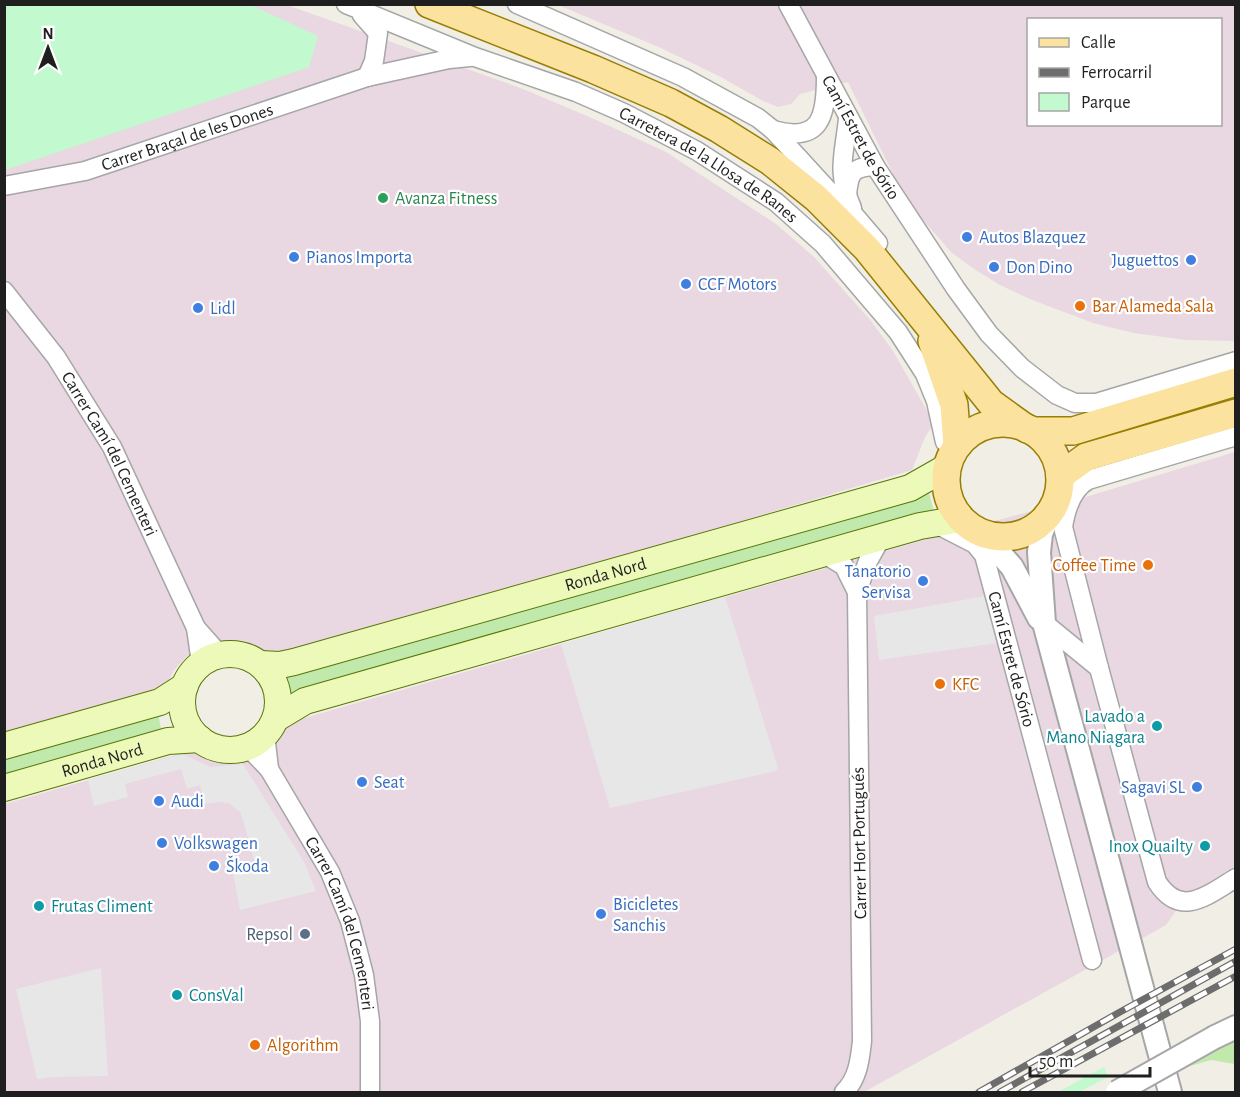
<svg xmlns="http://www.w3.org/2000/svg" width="1240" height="1097" font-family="'Alegreya Sans',sans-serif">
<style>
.industrial{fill:#e9d7e2;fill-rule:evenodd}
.grass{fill:#c0e9ab}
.park{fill:#c2f9cf}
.parking{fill:#e7e7e7}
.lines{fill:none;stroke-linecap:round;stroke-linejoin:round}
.minor-casing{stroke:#a6a6a6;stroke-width:21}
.tertiary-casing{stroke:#a6a6a6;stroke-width:26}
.secondary-casing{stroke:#587606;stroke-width:28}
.primary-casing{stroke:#987e01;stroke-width:30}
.minor{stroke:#fff;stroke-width:18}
.tertiary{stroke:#fff;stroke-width:22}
.secondary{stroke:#ecf9b9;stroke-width:26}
.primary{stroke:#fbe29e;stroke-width:27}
.rail-casing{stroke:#6d6d6d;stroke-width:7}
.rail{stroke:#fff;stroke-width:4.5;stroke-dasharray:14;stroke-linecap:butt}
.tertiary-bridge-casing{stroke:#a6a6a6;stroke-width:26;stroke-linecap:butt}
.tertiary-bridge{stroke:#fff;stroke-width:22}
.leisure-dot{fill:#2e9e5b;stroke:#fff;stroke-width:2}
.shop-dot{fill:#3f7fe0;stroke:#fff;stroke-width:2}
.food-dot{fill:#e8710a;stroke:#fff;stroke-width:2}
.culture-dot{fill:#0f9aa8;stroke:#fff;stroke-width:2}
.service-dot{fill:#5c6f8a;stroke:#fff;stroke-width:2}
.labels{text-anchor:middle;stroke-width:4.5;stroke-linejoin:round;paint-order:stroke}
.street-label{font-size:18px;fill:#1f1f1f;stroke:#fff}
.leisure-label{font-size:18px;fill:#27864d;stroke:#fff;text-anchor:start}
.shop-label{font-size:18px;fill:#366cbe;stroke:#fff;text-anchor:start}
.food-label{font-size:18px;fill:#c56008;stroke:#fff;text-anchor:start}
.culture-label{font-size:18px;fill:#0d838f;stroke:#fff;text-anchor:end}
.service-label{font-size:18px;fill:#4e5e75;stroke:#fff;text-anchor:end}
</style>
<rect width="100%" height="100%" fill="#f0eee5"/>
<g class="industrial">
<polygon points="5,5 287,5 523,89 594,119 666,152 776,224 814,257 871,321 893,351 934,423 925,437 912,470 272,661 250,648 231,642 205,647 187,656 174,670 164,691 5,737"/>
<path d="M558,5H1235V341L1186,340L1134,333L1093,323L1030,299L1000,285L974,269L951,252L918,214L895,178L848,82L800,94L791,104L778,107L763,101L721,77L661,48ZM1028,20H1220V124H1028Z"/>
<polygon points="1235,452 1235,866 1186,896 1166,925 864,1092 5,1092 5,804 938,536 1089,496"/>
</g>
<g class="grass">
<polygon points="1235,390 1235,405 1116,441 1112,427"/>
<polygon points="928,489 934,512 290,701 284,674"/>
<polygon points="157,708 162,734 5,780 5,753"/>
<polygon points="1235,1037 1235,1064 1211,1060 1183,1068 1183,1066"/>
</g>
<g class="park">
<polygon points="4,5 251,5 318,36 309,67 5,170"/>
<polygon points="1104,1067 1108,1077 1079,1092 1058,1092"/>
</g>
<g class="parking">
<polygon points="985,596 998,643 879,660 874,616"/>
<polygon points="725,597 778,768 776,771 610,808 561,644"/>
<polygon points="182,754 211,767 243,764 304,862 316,891 240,910 233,873 256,867 241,813 229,803 219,802 205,804 200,785 187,789 181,769 125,784 128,797 94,806 88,780"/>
<polygon points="101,968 108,1076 54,1077 37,1079 16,989"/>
</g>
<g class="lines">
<defs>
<g id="minor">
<path id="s1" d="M346,4L475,57L576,92L624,113L697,151L776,202L823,244L898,332L925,374L936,401L945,442"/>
<polyline points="517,4 683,77 758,118 773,130 828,190 855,216 878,243"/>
<path id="s2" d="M788,4L875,166L956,289L989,334L1022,368L1057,395L1075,403H1096L1236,361"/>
<polyline points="362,15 378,33 374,61 367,77"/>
<path d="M848,119C844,157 836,171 852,208"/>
<path d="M773,130C820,143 826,118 826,77"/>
<path id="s3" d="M4,186L85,171L367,77L449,59L470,57"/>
<path d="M847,195C849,173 852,167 875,166"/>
<path id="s4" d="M4,291L56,357L112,447L196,628"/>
<path d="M1236,436L1088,480C1072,489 1066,508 1063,527L1099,668L1157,882C1181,919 1207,895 1236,878"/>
<path id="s5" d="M934,523L975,544L984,555L1092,960"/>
<polyline points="823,553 844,566 857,592 868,561 882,536"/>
<polyline points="1044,623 1099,668"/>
<polyline points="201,663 196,628 220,655"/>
<polyline points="247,746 269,769 265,734"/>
<path id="s6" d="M269,769L330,872L350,921L364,975L370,1021V1092"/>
<path d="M844,1092C858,1079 860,1059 862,1041L857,592"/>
</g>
<g id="tertiary">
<polyline points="1049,514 1041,534 1039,552 1044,623 1170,1092"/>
<polyline points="983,534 1012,567 1039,618"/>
<polyline points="1215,1037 1236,1027"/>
</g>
<g id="secondary">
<circle cx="230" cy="702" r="48"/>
<path id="s7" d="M260,664L280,665L294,662L910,488L947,467"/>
<polyline points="275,719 305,701 920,526 961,519"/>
<polyline points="4,746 160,702 185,686"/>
<path id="s8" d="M4,788L168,741L200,739"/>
</g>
<g id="primary">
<polyline points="429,4 593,69 671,103 719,129 770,161 816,198 867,249 991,403 1027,429"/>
<polyline points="932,341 954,405 957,445"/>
<circle cx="1003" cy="480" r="57"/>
<polyline points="1032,431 1073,431 1236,382"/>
<polyline points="1060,476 1086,457 1236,413"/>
</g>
</defs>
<use href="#minor" class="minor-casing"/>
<use href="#tertiary" class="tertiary-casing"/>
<use href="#secondary" class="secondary-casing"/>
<use href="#primary" class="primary-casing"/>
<use href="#minor" class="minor"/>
<use href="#tertiary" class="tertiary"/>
<use href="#secondary" class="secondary"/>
<use href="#primary" class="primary"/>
<defs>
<g id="rail">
<polyline points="979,1092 1120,1012 1236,949"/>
<polyline points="1000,1092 1236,961"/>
<polyline points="1022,1092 1236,976"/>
</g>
</defs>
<use href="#rail" class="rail-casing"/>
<use href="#rail" class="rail"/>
<defs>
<polyline id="tertiary-bridge" points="1117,1092 1215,1037"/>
</defs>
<use href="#tertiary-bridge" class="tertiary-bridge-casing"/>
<use href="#tertiary-bridge" class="tertiary-bridge"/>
</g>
<circle class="leisure-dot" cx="383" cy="198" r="6"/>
<g class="shop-dot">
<circle cx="967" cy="237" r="6"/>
<circle cx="294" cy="257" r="6"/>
<circle cx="1191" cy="260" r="6"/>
<circle cx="994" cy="267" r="6"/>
<circle cx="686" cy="284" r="6"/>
<circle cx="198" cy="308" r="6"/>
<circle cx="923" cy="581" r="6"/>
<circle cx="362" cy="782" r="6"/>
<circle cx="1197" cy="787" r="6"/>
<circle cx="159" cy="801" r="6"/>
<circle cx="162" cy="843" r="6"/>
<circle cx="214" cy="866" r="6"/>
<circle cx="601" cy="914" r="6"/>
</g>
<g class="food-dot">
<circle cx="1080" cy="306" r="6"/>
<circle cx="1148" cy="565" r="6"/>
<circle cx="940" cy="684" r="6"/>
<circle cx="255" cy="1045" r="6"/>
</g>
<g class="culture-dot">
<circle cx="1157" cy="726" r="6"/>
<circle cx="1205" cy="846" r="6"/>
<circle cx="39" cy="906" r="6"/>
<circle cx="177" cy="995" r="6"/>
</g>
<circle class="service-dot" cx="305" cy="934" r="6"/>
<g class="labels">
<g class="street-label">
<text dy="6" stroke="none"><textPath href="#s3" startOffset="190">Carrer Braçal de les Dones</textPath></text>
<text dy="6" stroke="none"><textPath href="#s2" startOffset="152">Camí Estret de Sório</textPath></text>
<text dy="6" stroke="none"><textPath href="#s1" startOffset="398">Carretera de la Llosa de Ranes</textPath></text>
<text dy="6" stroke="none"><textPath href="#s4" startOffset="195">Carrer Camí del Cementeri</textPath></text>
<text dy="6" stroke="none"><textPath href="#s7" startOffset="358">Ronda Nord</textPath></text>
<text dy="6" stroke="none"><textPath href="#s5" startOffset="168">Camí Estret de Sório</textPath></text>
<text dy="6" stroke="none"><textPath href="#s8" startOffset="102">Ronda Nord</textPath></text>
<text transform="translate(859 843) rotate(-91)" y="6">Carrer Hort Portugués</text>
<text dy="6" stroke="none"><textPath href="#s6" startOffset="172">Carrer Camí del Cementeri</textPath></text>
</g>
<g class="leisure-label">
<text x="395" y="204">Avanza Fitness</text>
</g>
<g class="shop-label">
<text x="979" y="243">Autos Blazquez</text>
<text x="306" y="263">Pianos Importa</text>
<text x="1179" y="266" text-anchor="end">Juguettos</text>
<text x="1006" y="273">Don Dino</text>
<text x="698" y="290">CCF Motors</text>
<text x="210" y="314">Lidl</text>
<text x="911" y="577" text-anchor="end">Tanatorio<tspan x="911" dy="21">Servisa</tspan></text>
<text x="374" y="788">Seat</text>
<text x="1185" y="793" text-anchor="end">Sagavi SL</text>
<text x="171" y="807">Audi</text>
<text x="174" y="849">Volkswagen</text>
<text x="226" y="872">Škoda</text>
<text x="613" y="910">Bicicletes<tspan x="613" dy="21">Sanchis</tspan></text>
</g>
<g class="food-label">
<text x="1092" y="312">Bar Alameda Sala</text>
<text x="1136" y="571" text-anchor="end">Coffee Time</text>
<text x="952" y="690">KFC</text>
<text x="267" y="1051">Algorithm</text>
</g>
<g class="culture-label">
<text x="1145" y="722">Lavado a<tspan x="1145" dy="21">Mano Niagara</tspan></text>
<text x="1193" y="852">Inox Quailty</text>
<text x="51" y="912" text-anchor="start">Frutas Climent</text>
<text x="189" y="1001" text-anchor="start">ConsVal</text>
</g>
<g class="service-label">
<text x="293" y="940">Repsol</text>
</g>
</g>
<rect width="1240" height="1097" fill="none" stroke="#1f1f1f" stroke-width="12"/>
<rect x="1027" y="18" width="195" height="108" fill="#ffffff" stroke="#a5a5a5" stroke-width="1.5"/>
<rect x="1039" y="38" width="30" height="9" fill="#fbe29e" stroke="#a5a5a5" stroke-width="1.5"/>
<text x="1081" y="48" font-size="18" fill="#1f1f1f">Calle</text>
<rect x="1039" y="68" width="30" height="9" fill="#6d6d6d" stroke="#a5a5a5" stroke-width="1.5"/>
<text x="1081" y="78" font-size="18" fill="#1f1f1f">Ferrocarril</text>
<rect x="1039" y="93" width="30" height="18" fill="#c2f9cf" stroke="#a5a5a5" stroke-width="1.5"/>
<text x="1081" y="108" font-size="18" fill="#1f1f1f">Parque</text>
<g transform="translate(48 48)" stroke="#ffffff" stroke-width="4.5" paint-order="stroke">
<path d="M0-4.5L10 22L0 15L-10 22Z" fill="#1f1f1f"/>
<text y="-9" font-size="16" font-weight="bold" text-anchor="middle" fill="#1f1f1f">N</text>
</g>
<path d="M1030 1067v9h120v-9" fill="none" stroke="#1f1f1f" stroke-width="3"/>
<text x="1039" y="1067" font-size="18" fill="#1f1f1f" stroke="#ffffff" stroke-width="4.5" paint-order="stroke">50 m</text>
</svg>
